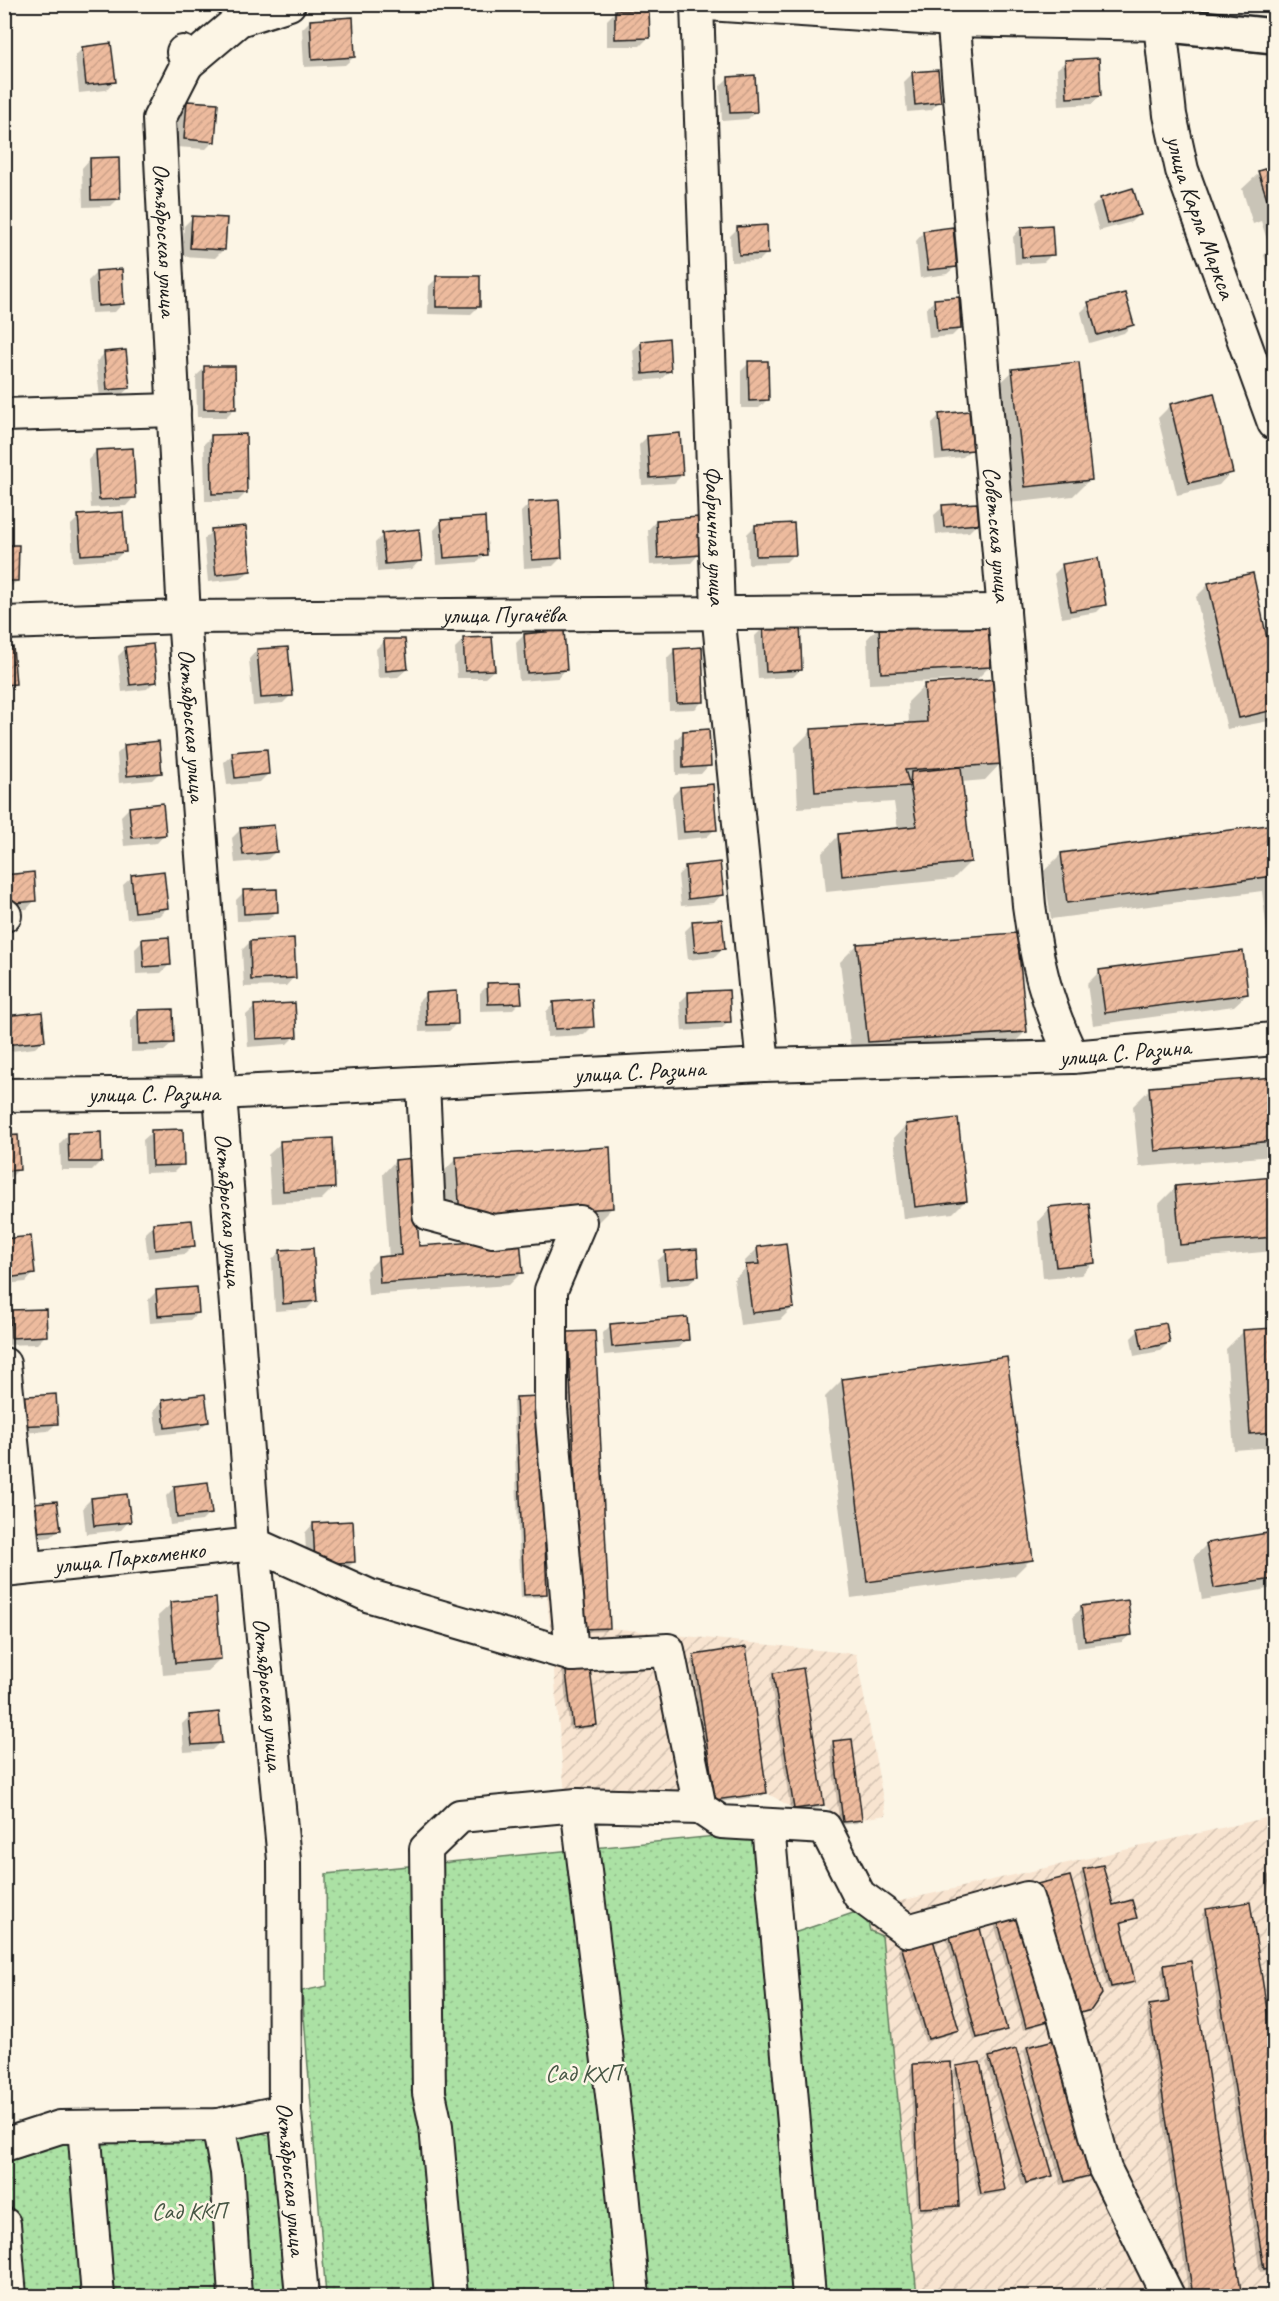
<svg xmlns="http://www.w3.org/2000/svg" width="1279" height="2301" font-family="Caveat,sans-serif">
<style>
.industrial{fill:url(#industrial-furrows)}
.garden{fill:url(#garden-dots);stroke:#647e60;stroke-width:1.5}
.shadow{fill:#0003}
.building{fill:url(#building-hatch);stroke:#1c1c1c;stroke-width:1.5}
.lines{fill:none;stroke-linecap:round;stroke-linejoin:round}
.minor-casing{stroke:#1c1c1c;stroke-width:36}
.major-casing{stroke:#1c1c1c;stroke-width:38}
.minor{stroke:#fcf5e5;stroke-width:32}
.major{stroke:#fcf5e5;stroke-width:33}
.labels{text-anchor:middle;stroke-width:5;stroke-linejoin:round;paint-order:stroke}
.street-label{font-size:24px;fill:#1c1c1c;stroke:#fcf5e5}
.park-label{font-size:24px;fill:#475745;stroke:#fcf5e5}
</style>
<defs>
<pattern id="industrial-furrows" width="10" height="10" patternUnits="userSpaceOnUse" patternTransform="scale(1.5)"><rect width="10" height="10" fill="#f8e4d0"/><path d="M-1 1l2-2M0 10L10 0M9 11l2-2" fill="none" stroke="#d4c3b2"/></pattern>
<pattern id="garden-dots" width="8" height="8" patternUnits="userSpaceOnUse" patternTransform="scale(1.5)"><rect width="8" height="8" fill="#abe1a4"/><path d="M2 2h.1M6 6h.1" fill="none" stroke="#93c08d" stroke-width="1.8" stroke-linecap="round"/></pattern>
<pattern id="building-hatch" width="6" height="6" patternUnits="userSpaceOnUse" patternTransform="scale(1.5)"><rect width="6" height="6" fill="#edbb9e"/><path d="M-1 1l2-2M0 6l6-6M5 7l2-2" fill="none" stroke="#cba088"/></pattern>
</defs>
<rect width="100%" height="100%" fill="#fcf5e5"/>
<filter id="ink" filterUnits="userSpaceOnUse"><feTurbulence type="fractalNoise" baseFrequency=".0167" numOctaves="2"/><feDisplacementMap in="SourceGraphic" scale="12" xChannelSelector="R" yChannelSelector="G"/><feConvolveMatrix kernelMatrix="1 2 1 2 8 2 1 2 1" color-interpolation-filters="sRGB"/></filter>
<g filter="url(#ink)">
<g class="industrial">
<polygon points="595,1331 610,1628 856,1654 886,1815 843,1822 824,1805 794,1809 767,1793 715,1800 565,1795 547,1594 524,1595 516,1397 539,1396 539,1333"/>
<polygon points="1274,1816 1274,2296 917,2296 882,1936 870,1931 865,1909"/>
</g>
<g class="garden">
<polygon points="757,1832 782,1937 865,1909 870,1931 882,1936 917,2296 326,2296 302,1991 327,1986 326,1874"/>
<polygon points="244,2126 278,2139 293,2296 5,2296 5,2145"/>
</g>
<g class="shadow">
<polygon points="615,12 648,38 640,46 607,46 607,20"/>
<polygon points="310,21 354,57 345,65 304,67 302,29"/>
<polygon points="83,48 114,81 106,90 79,93 75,56"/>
<polygon points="1066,61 1100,96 1092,104 1059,106 1057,69"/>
<polygon points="912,74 940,101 931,110 907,112 904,82"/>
<polygon points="728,78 756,111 748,119 722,121 720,86"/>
<polygon points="187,102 214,141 206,149 176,147 179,111"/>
<polygon points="90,159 119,198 111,206 83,207 82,168"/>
<polygon points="1274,168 1274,288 1264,255 1270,249 1261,221 1253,224 1242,189 1259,173"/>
<polygon points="1101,199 1139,214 1131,222 1099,231 1092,207"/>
<polygon points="192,218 223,250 215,258 182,256 184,226"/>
<polygon points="738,228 767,253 759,261 731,262 730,236"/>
<polygon points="1021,228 1052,254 1044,262 1015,264 1013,237"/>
<polygon points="924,232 956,266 947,274 920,278 916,241"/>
<polygon points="96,273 123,303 115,312 91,313 88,281"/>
<polygon points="437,278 478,307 470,315 428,314 429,286"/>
<polygon points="935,300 960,328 952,336 929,338 926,309"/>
<polygon points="1089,304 1132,325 1124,333 1089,343 1081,312"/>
<polygon points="642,342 670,371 661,379 636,381 633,350"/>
<polygon points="104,354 129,388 120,396 100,398 96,362"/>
<polygon points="749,363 767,400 759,408 741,408 741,371"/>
<polygon points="205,368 234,409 226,417 197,417 196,376"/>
<polygon points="1013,371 1090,479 1073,496 1008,503 996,387"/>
<polygon points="1171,405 1231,472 1219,485 1177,495 1158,418"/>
<polygon points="940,415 971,449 963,457 935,460 932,423"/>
<polygon points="212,436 246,493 238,501 205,501 204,444"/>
<polygon points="647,437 682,475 674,483 642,485 639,445"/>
<polygon points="96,451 134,497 126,506 91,508 88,460"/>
<polygon points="529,504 561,558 553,566 524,568 521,512"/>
<polygon points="943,507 977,524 969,532 936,534 934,515"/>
<polygon points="79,517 124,551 116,559 73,562 71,525"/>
<polygon points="442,521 486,554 478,562 436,565 434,530"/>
<polygon points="656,521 699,554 691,563 650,565 648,530"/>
<polygon points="755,526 794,554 786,562 748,564 747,534"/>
<polygon points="212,531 249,571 241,579 208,582 204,539"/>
<polygon points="383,535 420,560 412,569 377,572 375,543"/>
<polygon points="4,547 17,581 8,589 4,589"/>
<polygon points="1097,560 1105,604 1097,612 1062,618 1054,574 1062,566"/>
<polygon points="1252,574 1274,678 1274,715 1269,721 1227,729 1196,597 1209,584"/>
<polygon points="879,626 989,667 974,682 1001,763 985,780 961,782 970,862 953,879 826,892 822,853 838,836 898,830 894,802 798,808 795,747 812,730 909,724 908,702 925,685 959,683 959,680 869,684 867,639"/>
<polygon points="764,627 801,669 793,677 758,679 755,636"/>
<polygon points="524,635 566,669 558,678 519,681 516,643"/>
<polygon points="463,640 494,670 485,678 457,678 455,648"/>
<polygon points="384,641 407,669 398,677 378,678 376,649"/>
<polygon points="126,648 155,681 147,689 122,692 118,656"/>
<polygon points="4,650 14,684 4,692"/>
<polygon points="257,650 291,695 283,703 253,706 249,659"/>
<polygon points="675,650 703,701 695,709 669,710 667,658"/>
<polygon points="684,732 709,765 701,774 676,775 675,740"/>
<polygon points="125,746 160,772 152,780 119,783 117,754"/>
<polygon points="233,754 268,774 260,782 227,785 224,762"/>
<polygon points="680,788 715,829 707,837 676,840 672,796"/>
<polygon points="129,808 165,834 157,843 124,846 121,816"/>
<polygon points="1274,826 1274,987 1262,891 1051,919 1044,871 1061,854"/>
<polygon points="241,829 275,852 267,860 235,863 232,838"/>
<polygon points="686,867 722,894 714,903 681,906 678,875"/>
<polygon points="4,877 35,900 27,909 4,911"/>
<polygon points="132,877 167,908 159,916 127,919 123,885"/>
<polygon points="244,892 276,912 268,920 237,921 236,900"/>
<polygon points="693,923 723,949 715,957 688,960 685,931"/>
<polygon points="143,941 169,965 161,973 136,974 135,949"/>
<polygon points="250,942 294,977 286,986 244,987 242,950"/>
<polygon points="857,945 1026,1031 1009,1048 852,1058 840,962"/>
<polygon points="1100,971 1247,994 1234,1006 1093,1025 1087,984"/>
<polygon points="488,985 520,1002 512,1010 480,1011 480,993"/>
<polygon points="426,994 457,1023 449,1031 419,1032 418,1002"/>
<polygon points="688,994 730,1021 721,1029 682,1031 680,1002"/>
<polygon points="554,1003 592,1027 584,1035 547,1037 546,1012"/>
<polygon points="255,1007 295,1036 287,1044 248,1047 246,1015"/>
<polygon points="139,1011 173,1043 164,1051 131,1052 131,1020"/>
<polygon points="4,1018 44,1040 35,1048 4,1052"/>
<polygon points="1274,1078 1274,1156 1139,1167 1133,1106 1150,1089"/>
<polygon points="906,1125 965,1201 953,1213 903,1219 894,1138"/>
<polygon points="152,1132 182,1164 174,1172 145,1173 143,1140"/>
<polygon points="68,1135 100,1162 92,1170 61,1170 60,1143"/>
<polygon points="4,1138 18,1170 10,1178 4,1178"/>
<polygon points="281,1143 333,1188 321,1200 271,1203 268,1155"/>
<polygon points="457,1158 612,1208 595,1225 444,1234 440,1175"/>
<polygon points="395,1161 418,1248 521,1273 509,1285 368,1295 366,1271 379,1258 389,1258 383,1174"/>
<polygon points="1274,1178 1274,1251 1164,1261 1159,1204 1176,1187"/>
<polygon points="1050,1208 1093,1262 1081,1275 1043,1278 1038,1221"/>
<polygon points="153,1225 193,1246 185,1254 148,1258 145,1233"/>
<polygon points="4,1241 34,1273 26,1282 4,1284"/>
<polygon points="758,1248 792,1308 780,1320 740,1325 734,1279 746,1268 745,1261"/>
<polygon points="280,1251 315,1301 307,1309 275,1311 272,1260"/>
<polygon points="666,1253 698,1276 689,1284 660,1287 657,1261"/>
<polygon points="156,1292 198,1312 190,1320 150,1323 148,1300"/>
<polygon points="11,1312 46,1335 37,1344 4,1345 4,1318"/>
<polygon points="611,1325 687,1339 679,1348 604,1355 602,1334"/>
<polygon points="1139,1330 1168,1343 1160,1351 1134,1356 1131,1338"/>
<polygon points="1274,1330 1274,1447 1234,1450 1226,1349 1243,1332"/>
<polygon points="568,1334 608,1627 605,1631 579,1632 565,1337"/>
<polygon points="842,1380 1031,1559 1014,1576 851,1598 825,1397"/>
<polygon points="517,1398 546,1593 542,1597 521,1598 513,1402"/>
<polygon points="162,1402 207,1422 199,1430 157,1435 154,1410"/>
<polygon points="7,1406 57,1423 48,1431 8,1434"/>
<polygon points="174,1488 210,1513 202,1521 170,1525 166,1496"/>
<polygon points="91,1499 129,1521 121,1530 86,1534 83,1507"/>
<polygon points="34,1504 60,1529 51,1537 29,1540"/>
<polygon points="313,1524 354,1562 345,1570 307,1572 305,1533"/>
<polygon points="1274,1533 1274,1588 1202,1600 1194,1557 1207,1544"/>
<polygon points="171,1604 220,1659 207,1671 163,1675 158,1616"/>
<polygon points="1082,1608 1131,1634 1122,1642 1077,1648 1073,1616"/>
<polygon points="695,1657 766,1792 762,1796 712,1803 691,1660"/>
<polygon points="566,1666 596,1724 592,1728 570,1730 562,1669"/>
<polygon points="774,1674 823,1804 819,1808 791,1812 770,1678"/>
<polygon points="190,1716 220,1742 212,1750 184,1752 182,1724"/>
<polygon points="833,1743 861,1819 857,1823 840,1825 830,1746"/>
<polygon points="1274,1856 1274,1927 1267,1876 1272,1872 1270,1860"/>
<polygon points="1084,1870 1112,1907 1135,1918 1120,1924 1134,1981 1130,1985 1108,1990 1080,1874"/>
<polygon points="1249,1904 1274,2064 1274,2270 1260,2272 1203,1914 1207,1910"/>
<polygon points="998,1919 1050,2020 1046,2023 1023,2030 994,1923"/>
<polygon points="949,1930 1005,2029 1001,2033 974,2040 945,1934"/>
<polygon points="901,1946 958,2029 954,2033 925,2042 898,1950"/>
<polygon points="1164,1967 1239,2291 1235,2294 1189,2296 1146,2010 1149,2006 1166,2004 1161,1970"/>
<polygon points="1028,2048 1094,2174 1090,2177 1061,2185 1024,2052"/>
<polygon points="990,2058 1051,2175 1047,2179 1022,2186 986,2062"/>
<polygon points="914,2065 957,2205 953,2209 917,2211 910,2069"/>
<polygon points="957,2068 1004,2189 1000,2193 978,2197 953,2071"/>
</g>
<g class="building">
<polygon points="615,10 649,10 650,38 615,39"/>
<polygon points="353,17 355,57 312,60 310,20"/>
<polygon points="111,43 116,82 86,85 82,47"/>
<polygon points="1099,58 1101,96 1067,98 1065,60"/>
<polygon points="938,70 941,102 915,105 912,72"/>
<polygon points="755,75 757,112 730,113 728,77"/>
<polygon points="187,101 218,103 215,142 184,139"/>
<polygon points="119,157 120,199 91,200 90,158"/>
<polygon points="1274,166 1274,206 1270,208 1258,171"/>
<polygon points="1133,188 1141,215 1107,224 1100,198"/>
<polygon points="192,216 227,218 225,250 190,248"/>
<polygon points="767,225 768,254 739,255 737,227"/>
<polygon points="1052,225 1054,255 1022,257 1021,227"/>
<polygon points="953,227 957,267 928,270 923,231"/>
<polygon points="122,269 124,304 98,306 96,271"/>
<rect x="436" y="276" width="44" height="31"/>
<polygon points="1125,293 1134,325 1097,335 1088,302"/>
<polygon points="959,297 961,329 937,331 934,299"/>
<polygon points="669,338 671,371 643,374 641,341"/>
<polygon points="126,350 130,388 107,390 104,352"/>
<polygon points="748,361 768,361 769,400 749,401"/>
<polygon points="1079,362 1092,480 1025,487 1012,369"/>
<polygon points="204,366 235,366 236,409 204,409"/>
<polygon points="1214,393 1233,473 1189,483 1170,404"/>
<polygon points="969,411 973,450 943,453 939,414"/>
<polygon points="680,433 683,475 650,478 647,436"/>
<polygon points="246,434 247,493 212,494 211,435"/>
<polygon points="133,448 136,498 99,500 96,450"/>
<polygon points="559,500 562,558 532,560 528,502"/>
<polygon points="977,503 979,524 944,527 942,505"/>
<polygon points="123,512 126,552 81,555 78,515"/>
<polygon points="485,517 487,555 444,558 441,520"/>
<polygon points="699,517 701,555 658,558 656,520"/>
<polygon points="794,523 796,555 756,556 755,525"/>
<polygon points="246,526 251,571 216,575 211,529"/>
<polygon points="419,529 422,561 385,564 382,533"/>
<polygon points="4,545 19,545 18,581 4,581"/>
<polygon points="1098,558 1106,605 1070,611 1062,564"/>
<polygon points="1253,573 1274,671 1274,710 1239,718 1208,583"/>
<polygon points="989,620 991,667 881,673 879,625"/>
<polygon points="800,624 802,670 766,672 763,626"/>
<polygon points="564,630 567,670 527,673 524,634"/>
<polygon points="492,637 495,670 465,671 463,638"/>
<polygon points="384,639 405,639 408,669 386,671"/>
<polygon points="153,644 157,682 130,685 125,647"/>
<polygon points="13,647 16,684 4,685 4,648"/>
<polygon points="288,647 293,696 261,698 257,649"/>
<polygon points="702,647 704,702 677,703 674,649"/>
<polygon points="998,679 1003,764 905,770 910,786 815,792 811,729 927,722 924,684"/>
<polygon points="709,729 711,766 683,768 683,731"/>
<polygon points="159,741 162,773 127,776 124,745"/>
<polygon points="267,749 269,774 235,778 232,752"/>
<polygon points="961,767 971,862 842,876 838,834 917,826 910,786 911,772"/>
<polygon points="713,784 717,830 684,832 680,787"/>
<polygon points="163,803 166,835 132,838 129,807"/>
<polygon points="1274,824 1274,876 1067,903 1061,853"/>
<polygon points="274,825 277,852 243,855 240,828"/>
<polygon points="720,862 724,895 688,899 685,866"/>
<polygon points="164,871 168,908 135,912 131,875"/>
<polygon points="34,872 36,901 4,904 4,875"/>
<polygon points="277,889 278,912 244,914 243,890"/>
<polygon points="722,919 725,949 695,952 692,921"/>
<polygon points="1017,933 1027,1032 868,1042 857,944"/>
<polygon points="169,937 171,965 144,967 142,939"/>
<polygon points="294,938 296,978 251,980 250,941"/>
<polygon points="1243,951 1248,994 1105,1013 1099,970"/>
<polygon points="520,982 522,1003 488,1004 487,983"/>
<polygon points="729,990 731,1022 689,1024 688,992"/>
<polygon points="457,991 458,1024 427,1025 425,993"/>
<polygon points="592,999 594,1027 555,1029 553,1002"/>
<polygon points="295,1003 297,1037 256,1039 254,1005"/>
<polygon points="173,1009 174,1043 139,1044 138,1010"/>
<polygon points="42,1012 45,1041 4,1045 4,1016"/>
<polygon points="1274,1077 1274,1141 1155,1151 1149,1087"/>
<polygon points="958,1118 967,1201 915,1207 906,1124"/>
<polygon points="183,1129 184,1165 152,1166 151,1130"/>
<polygon points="101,1132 102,1162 69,1162 68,1133"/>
<polygon points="18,1135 20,1170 4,1171 4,1136"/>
<polygon points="333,1138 335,1188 283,1191 280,1141"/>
<polygon points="610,1147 613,1208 460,1217 456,1157"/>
<polygon points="413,1158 419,1246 520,1239 523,1273 380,1283 378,1257 401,1255 395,1160"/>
<polygon points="1274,1177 1274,1237 1180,1245 1175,1186"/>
<polygon points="1089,1203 1095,1263 1056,1267 1049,1207"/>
<polygon points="192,1220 195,1246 155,1250 153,1223"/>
<polygon points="31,1236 35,1274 7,1278 4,1239"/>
<polygon points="786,1243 794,1308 752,1313 746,1265 759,1264 757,1247"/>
<polygon points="313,1248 317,1301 283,1304 280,1250"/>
<polygon points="697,1249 699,1276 667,1279 665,1251"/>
<polygon points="197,1287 199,1313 158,1316 156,1290"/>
<polygon points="46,1309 47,1336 11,1338 10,1310"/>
<polygon points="687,1317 689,1340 612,1347 610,1324"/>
<polygon points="1166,1323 1170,1343 1142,1349 1138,1328"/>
<polygon points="1274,1328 1274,1432 1250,1434 1243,1330"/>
<polygon points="595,1331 610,1628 582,1629 568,1332"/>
<polygon points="1007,1357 1033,1560 867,1582 842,1379"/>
<polygon points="56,1394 58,1424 16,1426 14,1397"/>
<polygon points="205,1394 209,1422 165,1428 162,1400"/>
<polygon points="539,1396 547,1594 524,1595 516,1397"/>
<polygon points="208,1482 212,1514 177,1518 174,1486"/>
<polygon points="127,1494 131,1522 94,1526 91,1498"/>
<polygon points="57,1501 61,1530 36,1532 33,1503"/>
<polygon points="353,1521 355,1562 315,1564 313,1523"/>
<polygon points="1274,1532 1274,1579 1214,1588 1206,1543"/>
<polygon points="216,1598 221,1659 175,1663 170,1602"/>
<polygon points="1128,1600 1132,1635 1085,1641 1081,1606"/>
<polygon points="746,1647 767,1793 715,1800 694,1655"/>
<polygon points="589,1661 597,1725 573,1728 565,1664"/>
<polygon points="803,1668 824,1805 794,1809 773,1673"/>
<polygon points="219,1712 222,1743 192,1745 189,1715"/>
<polygon points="852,1739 862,1820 843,1822 833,1741"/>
<polygon points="1103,1865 1113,1905 1132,1900 1137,1918 1121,1922 1135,1982 1111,1987 1083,1869"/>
<polygon points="1070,1876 1102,1994 1091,2010 1073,2015 1037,1884"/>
<polygon points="1250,1902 1274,2054 1274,2267 1264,2269 1206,1909"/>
<polygon points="1022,1911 1052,2020 1026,2027 997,1918"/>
<polygon points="978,1921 1007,2030 977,2038 948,1929"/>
<polygon points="932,1936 959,2030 928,2039 901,1945"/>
<polygon points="1191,1961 1241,2291 1207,2296 1193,2296 1149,2005 1169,2002 1164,1965"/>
<polygon points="1058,2039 1096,2174 1065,2182 1027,2047"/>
<polygon points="1016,2049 1053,2176 1026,2183 989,2057"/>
<polygon points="951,2062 959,2206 920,2208 913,2064"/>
<polygon points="980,2062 1005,2190 981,2194 956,2066"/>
</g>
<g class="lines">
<defs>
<g id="minor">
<path id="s1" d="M697,4L718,612L763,1065"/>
<path id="s2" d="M708,4L953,20L1160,24L1170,115L1182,170L1274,423"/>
<path id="s3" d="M952,4L1029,905C1037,964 1046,1002 1072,1057"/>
<polyline points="183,52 187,64 239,20 289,4"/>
<path id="s4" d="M186,57L187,64L159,119L184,617L254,1544L284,1860L285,2111L302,2296"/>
<polyline points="4,415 174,410"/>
<path id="s5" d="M4,623L184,617L1004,611"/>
<polyline points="4,915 5,915"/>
<polyline points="423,1083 429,1214 493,1231 580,1222 551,1290 551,1408 572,1655"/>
<path id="s6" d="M4,1095L220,1093L763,1065L1072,1057L1274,1039"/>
<polyline points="4,1364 25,1567"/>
<path id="s7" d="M4,1571L254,1544L370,1596L572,1655L668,1650L700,1808L721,1822L825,1828L859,1895L908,1931L1027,1898L1065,2020L1105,2169L1168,2296"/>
<polyline points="768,1825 809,2296"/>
<polyline points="218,2125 227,2172 235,2296"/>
<polyline points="84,2127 98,2296"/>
<polyline points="4,2145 60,2127 218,2125 285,2111"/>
<polyline points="4,2224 10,2296"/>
<polyline points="451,2296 436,2126 429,2093 426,1849 460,1816 577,1805"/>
<polyline points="633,2296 620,2161 577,1805 700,1808"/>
</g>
<polyline id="major" points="1160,4 1160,24 1274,36"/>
</defs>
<use href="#minor" class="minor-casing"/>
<use href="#major" class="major-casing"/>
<use href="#minor" class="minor"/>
<use href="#major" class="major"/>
</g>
</g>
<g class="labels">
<g class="street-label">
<text dy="8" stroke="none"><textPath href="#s2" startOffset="651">улица Карла Маркса</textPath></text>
<text dy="8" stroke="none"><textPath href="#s4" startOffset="190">Октябрьская улица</textPath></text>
<text dy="8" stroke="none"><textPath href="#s3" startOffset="532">Советская улица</textPath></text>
<text dy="8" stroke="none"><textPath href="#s1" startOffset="532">Фабричная улица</textPath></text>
<text dy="8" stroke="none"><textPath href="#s5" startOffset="500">улица Пугачёва</textPath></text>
<text dy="8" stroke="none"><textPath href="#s4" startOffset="676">Октябрьская улица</textPath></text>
<text dy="8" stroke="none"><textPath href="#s6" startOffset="1122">улица С. Разина</textPath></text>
<text dy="8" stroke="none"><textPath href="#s6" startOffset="636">улица С. Разина</textPath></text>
<text dy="8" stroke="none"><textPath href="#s6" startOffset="150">улица С. Разина</textPath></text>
<text dy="8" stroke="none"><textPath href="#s4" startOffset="1162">Октябрьская улица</textPath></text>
<text dy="8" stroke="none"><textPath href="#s7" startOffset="126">улица Пархоменко</textPath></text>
<text dy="8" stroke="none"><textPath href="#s4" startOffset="1648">Октябрьская улица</textPath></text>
<text dy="8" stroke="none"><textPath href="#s4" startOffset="2134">Октябрьская улица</textPath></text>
</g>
<g class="park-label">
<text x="583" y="2081">Сад КХП</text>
<text x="189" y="2219">Сад ККП</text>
</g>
</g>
<rect width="1279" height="2301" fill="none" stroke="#fcf5e5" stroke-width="24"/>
<rect x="12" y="12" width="1255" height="2277" fill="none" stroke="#1c1c1c" stroke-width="2" filter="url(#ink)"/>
</svg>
